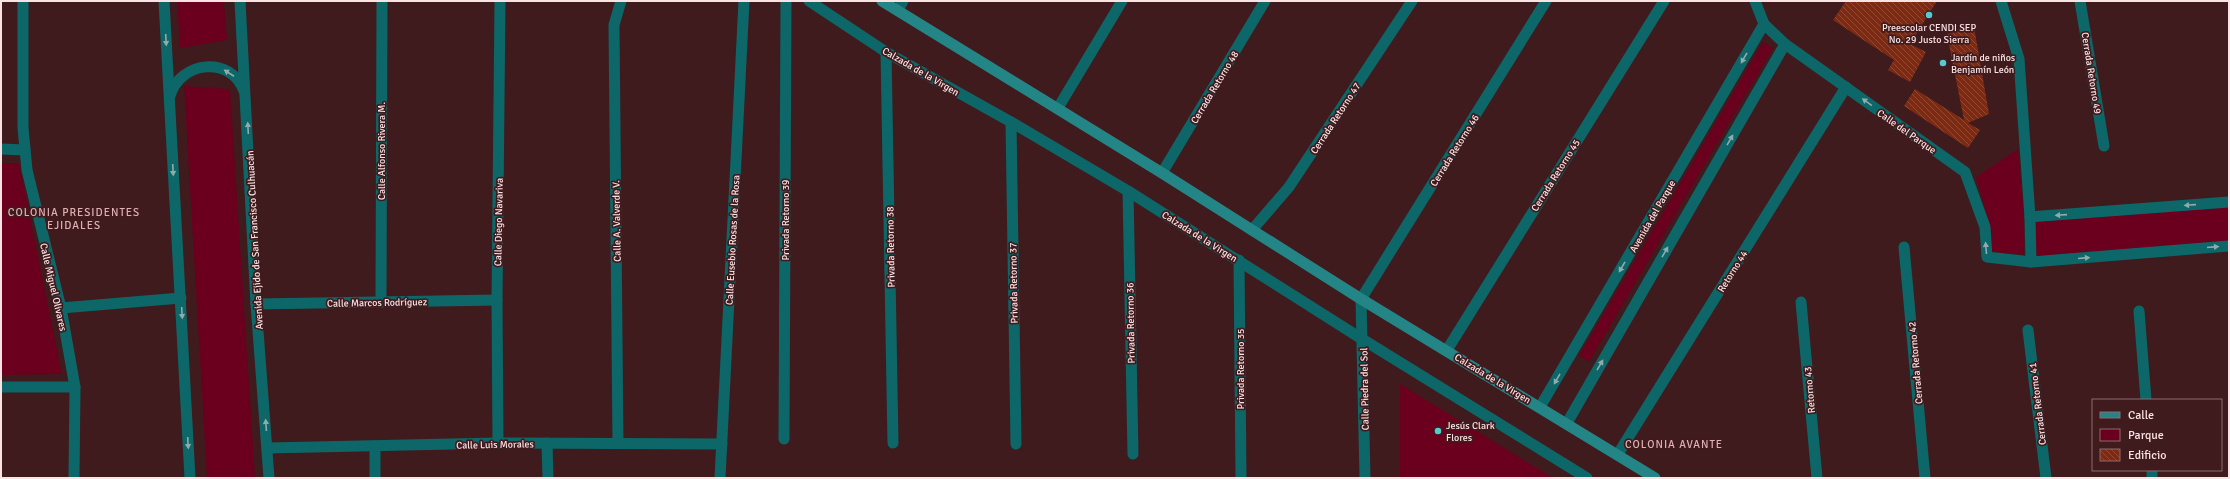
<svg xmlns="http://www.w3.org/2000/svg" width="2230" height="479" font-family="Signika,sans-serif">
<style>
.green{fill:#6a001d}
.building{fill:url(#building-back-hatch)}
.lines{fill:none;stroke-linecap:round;stroke-linejoin:round}
.minor{stroke:#0d6768;stroke-width:11}
.tertiary{stroke:#0d6768;stroke-width:11}
.secondary{stroke:#248586;stroke-width:11}
.oneway{fill:#90abac}
.poi-dot{fill:#52cdce;stroke:#3f1b1e;stroke-width:1.5}
.labels{text-anchor:middle;stroke-width:3.5;stroke-linejoin:round;paint-order:stroke}
.poi-label{font-size:10px;fill:#fbe2e3;stroke:#3f1b1e;text-anchor:start}
.street-label{font-size:10px;fill:#fbe2e3;stroke:#3f1b1e}
.neighbourhood-label{font-size:11px;letter-spacing:1px;fill:#e0b1b3;stroke:#3f1b1e}
</style>
<defs>
<pattern id="building-back-hatch" width="6" height="6" patternUnits="userSpaceOnUse"><rect width="6" height="6" fill="#7e2a13"/><path d="M-1 5l2 2M0 0l6 6M5-1l2 2" fill="none" stroke="#914935"/></pattern>
</defs>
<rect width="100%" height="100%" fill="#3f1b1e"/>
<g class="green">
<polygon points="177,1 224,1 227,40 180,48"/>
<polygon points="1763,42 1773,48 1589,362 1579,356"/>
<polygon points="184,86 230,89 255,478 207,478"/>
<polygon points="2018,149 2024,216 2024,254 1992,252 1990,227 1976,177"/>
<polygon points="1,163 19,163 62,374 1,375"/>
<polygon points="2229,207 2229,243 2036,256 2034,220"/>
<polygon points="1400,384 1553,478 1400,478"/>
</g>
<g class="building">
<polygon points="1846,1 1937,1 1910,44 1926,52 1910,82 1888,70 1894,60 1833,20"/>
<polygon points="1974,27 1989,114 1968,123 1980,130 1968,148 1904,106 1915,89 1964,120 1947,34"/>
</g>
<g class="lines">
<g class="minor">
<polyline points="23,1 23,128 27,170 61,308 75,387 74,478"/>
<polyline points="809,1 886,52 1011,122 1128,191 1362,339 1587,478"/>
<polyline points="1755,1 1764,24 1785,44 1965,172 1985,227 1987,257 2031,262 2229,246"/>
<polyline points="2001,1 2019,59 2030,217 2031,262"/>
<polyline points="2080,1 2104,146"/>
<polyline points="898,10 903,1"/>
<polyline points="886,52 893,443"/>
<polyline points="1011,122 1016,444"/>
<polyline points="1,149 25,150"/>
<polyline points="1162,173 1265,1"/>
<polyline points="1128,191 1133,454"/>
<polyline points="2030,217 2229,202"/>
<polyline points="1252,230 1289,187 1412,1"/>
<polyline points="1904,247 1925,478"/>
<polyline points="1239,260 1241,478"/>
<polyline points="1361,299 1546,1"/>
<polyline points="381,301 382,1"/>
<polyline points="1801,302 1817,478"/>
<polyline points="256,304 497,300"/>
<polyline points="61,308 181,298"/>
<polyline points="2139,311 2146,400"/>
<polyline points="2028,330 2046,478"/>
<polyline points="1447,350 1664,1"/>
<polyline points="1,387 75,387"/>
<polyline points="1540,407 1764,24"/>
<polyline points="1567,423 1785,44"/>
<polyline points="784,439 786,1"/>
<polyline points="498,443 497,300 500,1"/>
<polyline points="547,443 548,478"/>
<polyline points="618,443 614,25 621,1"/>
<polyline points="268,448 498,443 722,444"/>
<polyline points="1618,454 1846,87"/>
<polyline points="2152,470 2152,478"/>
<polyline points="375,478 375,446"/>
<polyline points="720,478 744,1"/>
</g>
<g class="tertiary">
<polyline points="164,1 190,478"/>
<polyline points="240,1 256,304 269,478"/>
<path d="M170,96C180,61 231,55 244,91"/>
<polyline points="1058,108 1122,1"/>
<polyline points="1361,299 1365,478"/>
</g>
<polyline class="secondary" points="882,1 1162,173 1361,299 1655,478"/>
</g>
<defs><path id="oneway-solid" d="M-6-.8H1V-3.2L6.5 0L1 3.2V.8H-6Z"/></defs>
<g class="oneway">
<use href="#oneway-solid" transform="translate(166 40) rotate(87)"/>
<use href="#oneway-solid" transform="translate(1744 58) rotate(120)"/>
<use href="#oneway-solid" transform="translate(229 73) rotate(-147)"/>
<use href="#oneway-solid" transform="translate(1867 102) rotate(-144)"/>
<use href="#oneway-solid" transform="translate(248 128) rotate(-93)"/>
<use href="#oneway-solid" transform="translate(1730 140) rotate(-60)"/>
<use href="#oneway-solid" transform="translate(173 170) rotate(87)"/>
<use href="#oneway-solid" transform="translate(2190 205) rotate(176)"/>
<use href="#oneway-solid" transform="translate(2061 215) rotate(176)"/>
<use href="#oneway-solid" transform="translate(2213 247) rotate(-5)"/>
<use href="#oneway-solid" transform="translate(1986 248) rotate(-95)"/>
<use href="#oneway-solid" transform="translate(1665 252) rotate(-60)"/>
<use href="#oneway-solid" transform="translate(2084 258) rotate(-5)"/>
<use href="#oneway-solid" transform="translate(1622 267) rotate(120)"/>
<use href="#oneway-solid" transform="translate(182 313) rotate(87)"/>
<use href="#oneway-solid" transform="translate(1600 365) rotate(-60)"/>
<use href="#oneway-solid" transform="translate(1557 379) rotate(120)"/>
<use href="#oneway-solid" transform="translate(266 425) rotate(-94)"/>
<use href="#oneway-solid" transform="translate(188 443) rotate(87)"/>
</g>
<g class="poi-dot">
<circle cx="1929" cy="15" r="4"/>
<circle cx="1943" cy="63" r="4"/>
<circle cx="1438" cy="431" r="4"/>
</g>
<g class="labels">
<g class="poi-label">
<text x="1929" y="31" text-anchor="middle">Preescolar CENDI SEP<tspan x="1929" dy="12">No. 29 Justo Sierra</tspan></text>
<text x="1951" y="61">Jardín de niños<tspan x="1951" dy="12">Benjamín León</tspan></text>
<text x="1446" y="429">Jesús Clark<tspan x="1446" dy="12">Flores</tspan></text>
</g>
<g class="street-label">
<text transform="translate(921 71) rotate(30)" y="4">Calzada de la Virgen</text>
<text transform="translate(2092 73) rotate(81)" y="4">Cerrada Retorno 49</text>
<text transform="translate(1214 87) rotate(-59)" y="4">Cerrada Retorno 48</text>
<text transform="translate(1335 118) rotate(-57)" y="4">Cerrada Retorno 47</text>
<text transform="translate(1907 131) rotate(35)" y="4">Calle del Parque</text>
<text transform="translate(1454 150) rotate(-58)" y="4">Cerrada Retorno 46</text>
<text transform="translate(381 151) rotate(-90)" y="4">Calle Alfonso Rivera M.</text>
<text transform="translate(1555 175) rotate(-58)" y="4">Cerrada Retorno 45</text>
<text transform="translate(1652 216) rotate(-60)" y="4">Avenida del Parque</text>
<text transform="translate(785 220) rotate(-90)" y="4">Privada Retorno 39</text>
<text transform="translate(616 221) rotate(-91)" y="4">Calle A. Valverde V.</text>
<text transform="translate(498 222) rotate(-89)" y="4">Calle Diego Navariva</text>
<text transform="translate(1200 236) rotate(32)" y="4">Calzada de la Virgen</text>
<text transform="translate(254 240) rotate(-93)" y="4">Avenida Ejido de San Francisco Culhuacán</text>
<text transform="translate(732 240) rotate(-87)" y="4">Calle Eusebio Rosas de la Rosa</text>
<text transform="translate(890 247) rotate(-91)" y="4">Privada Retorno 38</text>
<text transform="translate(1732 271) rotate(-58)" y="4">Retorno 44</text>
<text transform="translate(1013 283) rotate(-91)" y="4">Privada Retorno 37</text>
<text transform="translate(54 287) rotate(77)" y="4">Calle Miguel Olivares</text>
<text transform="translate(377 302) rotate(-1)" y="4">Calle Marcos Rodríguez</text>
<text transform="translate(1130 323) rotate(-91)" y="4">Privada Retorno 36</text>
<text transform="translate(1915 363) rotate(-95)" y="4">Cerrada Retorno 42</text>
<text transform="translate(1240 369) rotate(-90)" y="4">Privada Retorno 35</text>
<text transform="translate(1493 378) rotate(31)" y="4">Calzada de la Virgen</text>
<text transform="translate(1364 389) rotate(-91)" y="4">Calle Piedra del Sol</text>
<text transform="translate(1809 390) rotate(-95)" y="4">Retorno 43</text>
<text transform="translate(2037 404) rotate(-97)" y="4">Cerrada Retorno 41</text>
<text transform="translate(495 444) rotate(-1)" y="4">Calle Luis Morales</text>
</g>
<g class="neighbourhood-label">
<text x="74" y="216">COLONIA PRESIDENTES<tspan x="74" dy="13">EJIDALES</tspan></text>
<text x="1674" y="448">COLONIA AVANTE</text>
</g>
</g>
<rect width="2230" height="479" fill="none" stroke="#fbe2e3" stroke-width="4"/>
<rect x="2092" y="399" width="130" height="72" fill="#3f1b1e" stroke="#8a6b6d"/>
<rect x="2100" y="412" width="20" height="6" fill="#248586" stroke="#8a6b6d"/>
<text x="2128" y="419" font-size="12" fill="#fbe2e3">Calle</text>
<rect x="2100" y="429" width="20" height="12" fill="#6a001d" stroke="#8a6b6d"/>
<text x="2128" y="439" font-size="12" fill="#fbe2e3">Parque</text>
<rect x="2100" y="449" width="20" height="12" fill="url(#building-back-hatch)" stroke="#8a6b6d"/>
<text x="2128" y="459" font-size="12" fill="#fbe2e3">Edificio</text>
</svg>
